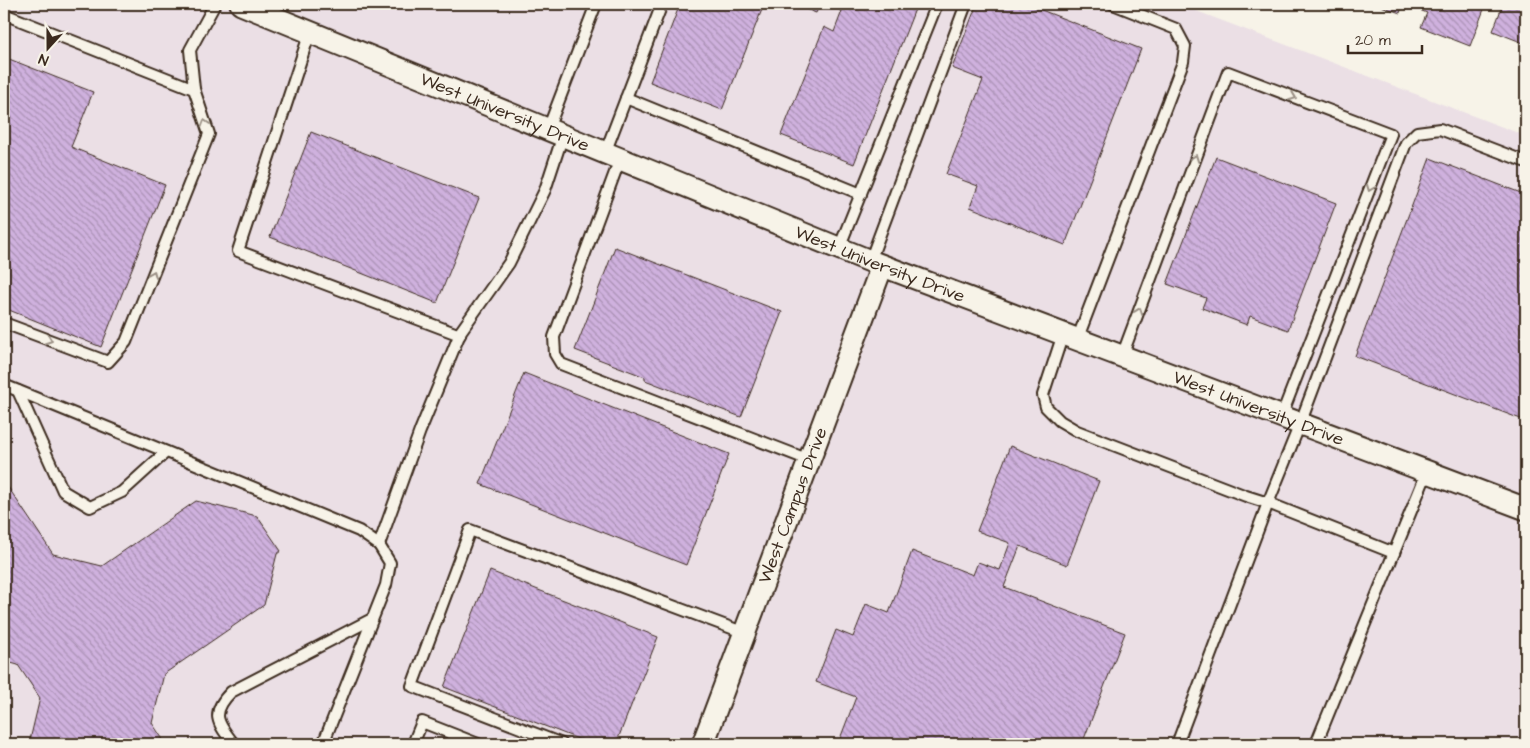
<svg xmlns="http://www.w3.org/2000/svg" width="1530" height="748" font-family="'Architects Daughter',sans-serif">
<style>
.built{fill:#ebdfe5}
.building{fill:url(#building-back-hatch);stroke:#3b2a1e}
.lines{fill:none;stroke-linecap:round;stroke-linejoin:round}
.service-casing{stroke:#3b2a1e;stroke-width:14}
.minor-casing{stroke:#3b2a1e;stroke-width:25}
.service{stroke:#f7f3e8;stroke-width:10}
.minor{stroke:#f7f3e8;stroke-width:21}
.oneway{stroke:#998e83}
.labels{text-anchor:middle;stroke-width:5;stroke-linejoin:round;paint-order:stroke}
.street-label{font-size:18px;fill:#3b2a1e;stroke:#f7f3e8}
</style>
<defs>
<pattern id="building-back-hatch" width="6" height="6" patternUnits="userSpaceOnUse" patternTransform="scale(1.25)"><rect width="6" height="6" fill="#cfb1de"/><path d="M-1 5l2 2M0 0l6 6M5-1l2 2" fill="none" stroke="#a990b3"/></pattern>
</defs>
<rect width="100%" height="100%" fill="#f7f3e8"/>
<filter id="ink" filterUnits="userSpaceOnUse"><feTurbulence type="fractalNoise" baseFrequency=".02" numOctaves="2"/><feDisplacementMap in="SourceGraphic" scale="10" xChannelSelector="R" yChannelSelector="G"/><feConvolveMatrix kernelMatrix="1 2 1 2 8 2 1 2 1" color-interpolation-filters="sRGB"/></filter>
<g filter="url(#ink)">
<polygon class="built" points="4,4 1178,4 1526,136 1526,744 4,744"/>
<g class="building">
<polygon points="680,4 755,4 763,7 722,110 650,82"/>
<polygon points="793,4 820,4 816,13"/>
<polygon points="824,4 917,4 854,164 781,135 824,27 834,32 842,11"/>
<polygon points="977,4 1026,4 1141,49 1065,245 970,207 978,186 946,174 983,80 952,68"/>
<polygon points="1376,4 1403,4 1400,13"/>
<polygon points="1420,4 1486,4 1470,46 1421,27 1427,13 1417,9"/>
<polygon points="1503,4 1521,4 1526,6 1526,44 1493,31"/>
<polygon points="4,57 93,92 71,147 165,185 101,347 4,308"/>
<polygon points="311,132 479,198 437,303 270,237"/>
<polygon points="1216,157 1336,203 1288,330 1250,316 1247,325 1202,308 1206,298 1167,284"/>
<polygon points="1430,158 1526,195 1526,421 1355,356"/>
<polygon points="615,247 782,312 741,417 645,380 645,377 575,350"/>
<polygon points="524,373 729,454 686,565 480,484"/>
<polygon points="1010,446 1099,481 1067,565 1020,546 1004,587 1125,633 1082,744 838,744 856,697 816,682 836,630 853,637 866,604 889,613 912,551 973,575 978,562 1000,570 1010,543 977,531"/>
<polygon points="4,481 53,554 102,566 196,501 257,516 281,551 277,554 264,605 164,674 152,723 166,744 29,744 40,698 18,665 4,661"/>
<polygon points="490,571 658,637 616,744 591,744 444,687"/>
</g>
<g class="lines">
<defs>
<g id="service">
<polyline points="4,14 194,89"/>
<polyline points="310,32 238,251 460,335"/>
<polyline points="626,98 861,194"/>
<polyline points="548,129 596,4"/>
<polyline points="605,153 662,4"/>
<polyline points="620,159 554,337 555,354 561,364 809,460"/>
<polyline points="839,248 937,4"/>
<polyline points="870,261 966,4"/>
<polyline points="4,323 108,362 126,342 209,134 194,89 190,50 215,4"/>
<polyline points="1063,334 1043,395 1046,407 1060,421 1077,431 1246,496 1268,503 1300,424 1406,143 1417,132 1440,129 1526,162"/>
<polyline points="1077,340 1183,62 1185,46 1176,29 1113,4"/>
<polyline points="1122,356 1228,72 1391,134 1281,417"/>
<polyline points="4,385 359,531 379,545 390,563 386,585 323,744"/>
<polyline points="18,391 63,491 90,507 122,492 166,452"/>
<polyline points="379,545 420,431 461,331 509,263 545,190 563,135"/>
<path d="M234,744C217,723 210,713 231,692L372,619"/>
<polyline points="413,744 422,722 478,744"/>
<polyline points="562,744 412,686 470,530 745,633"/>
<polyline points="1177,744 1268,503 1394,553"/>
<polyline points="1316,744 1427,472"/>
</g>
<g id="minor">
<path id="s1" d="M241,4L870,261L1526,509"/>
<path id="s2" d="M703,744L882,266"/>
</g>
</defs>
<use href="#service" class="service-casing"/>
<use href="#minor" class="minor-casing"/>
<use href="#service" class="service"/>
<use href="#minor" class="minor"/>
</g>
<defs><path id="oneway-chevron" d="M-2-3.5L2.5 0L-2 3.5" fill="none" stroke-width="1.6" stroke-linecap="round" stroke-linejoin="round" transform="scale(1.25)"/></defs>
<g class="oneway">
<use href="#oneway-chevron" transform="translate(1293 97) rotate(21)"/>
<use href="#oneway-chevron" transform="translate(205 123) rotate(-108)"/>
<use href="#oneway-chevron" transform="translate(1195 158) rotate(-70)"/>
<use href="#oneway-chevron" transform="translate(1370 188) rotate(111)"/>
<use href="#oneway-chevron" transform="translate(153 274) rotate(-68)"/>
<use href="#oneway-chevron" transform="translate(1139 311) rotate(-70)"/>
<use href="#oneway-chevron" transform="translate(49 340) rotate(21)"/>
</g>
</g>
<g class="labels">
<g class="street-label">
<text dy="6" stroke="none"><textPath href="#s1" startOffset="285">West University Drive</textPath></text>
<text dy="6" stroke="none"><textPath href="#s1" startOffset="690">West University Drive</textPath></text>
<text dy="6" stroke="none"><textPath href="#s1" startOffset="1095">West University Drive</textPath></text>
<text dy="6" stroke="none"><textPath href="#s2" startOffset="255">West Campus Drive</textPath></text>
</g>
</g>
<rect width="1530" height="748" fill="none" stroke="#f7f3e8" stroke-width="20"/>
<rect x="10" y="10" width="1510" height="728" fill="none" stroke="#3b2a1e" stroke-width="2" filter="url(#ink)"/>
<g transform="translate(48 48) rotate(201)" stroke="#f7f3e8" stroke-width="4" paint-order="stroke">
<path d="M0-4L9 19L0 12L-9 19Z" fill="#3b2a1e"/>
<text y="-8" font-size="14" font-weight="bold" text-anchor="middle" fill="#3b2a1e">N</text>
</g>
<path d="M1348 45v8h74v-8" fill="none" stroke="#3b2a1e" stroke-width="2.5"/>
<text x="1355" y="45" font-size="15" fill="#3b2a1e" stroke="#f7f3e8" stroke-width="4" paint-order="stroke">20 m</text>
</svg>
